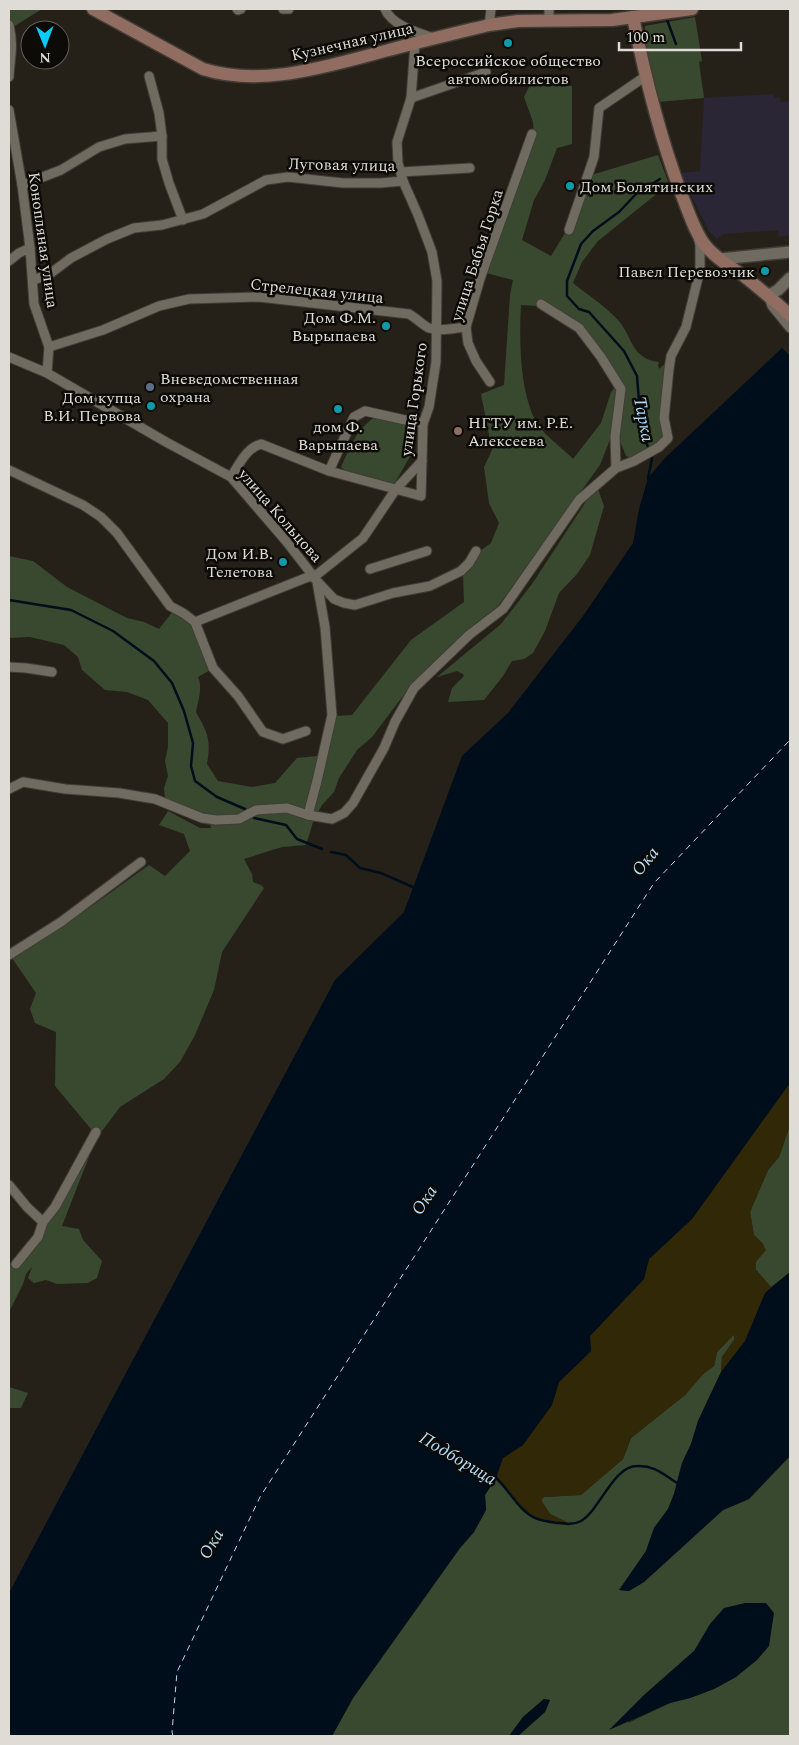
<svg xmlns="http://www.w3.org/2000/svg" width="799" height="1745" font-family="Spectral,serif">
<style>
.commercial{fill:#2a2636}
.green{fill:#394930;fill-rule:evenodd}
.sand{fill:#312807}
.water{fill:#000d1a}
.lines{fill:none;stroke-linecap:round;stroke-linejoin:round}
.stream{stroke:#000d1a;stroke-width:2.5}
.ferry{stroke:#b0ddfc;stroke-width:1;stroke-dasharray:6 5;stroke-linecap:butt}
.minor-casing{stroke:#413d36;stroke-width:11}
.tertiary-casing{stroke:#413d36;stroke-width:14}
.secondary-casing{stroke:#413d36;stroke-width:15}
.minor{stroke:#706b61;stroke-width:9}
.tertiary{stroke:#706b61;stroke-width:11}
.secondary{stroke:#916c60;stroke-width:12}
.culture-dot{fill:#0f9aa8;stroke:#0d0b07;stroke-width:2}
.service-dot{fill:#5c6f8a;stroke:#0d0b07;stroke-width:2}
.education-dot{fill:#8d6e63;stroke:#0d0b07;stroke-width:2}
.labels{text-anchor:middle;stroke-width:5;stroke-linejoin:round;paint-order:stroke}
.street-label{font-size:16px;fill:#dfdcd6;stroke:#0d0b07}
.poi-label{font-size:16px;fill:#dfdcd6;stroke:#0d0b07;text-anchor:end}
.water-label{font-size:18px;font-style:italic;fill:#b0ddfc;stroke:#0d0b07}
</style>
<rect width="100%" height="100%" fill="#262118"/>
<polygon class="commercial" points="774,94 774,98 780,97 781,102 790,101 790,235 779,237 778,230 723,234 717,239 709,231 680,173 700,171 704,98"/>
<g class="green">
<polygon points="9,9 42,9 13,27 9,18"/>
<path d="M695,17L702,61L699,62L704,98L658,102C651,77 642,52 645,26Z"/>
<path d="M530,85L572,86V144L557,148L545,180L534,200L522,240L551,256L565,233L570,234L588,176L658,155L669,184L598,241L582,262L573,283C588,295 605,306 618,320C633,337 631,359 659,362L658,365L659,369L667,362L660,426L664,437L656,445L634,459L626,456L618,436L622,384L581,325L538,306L521,305C519,338 519,403 542,430C551,440 563,449 573,459L601,423L611,392L615,387L618,393L611,437L600,465L498,606L476,623L450,646L415,680L372,737L357,750L339,778L334,792L322,805L314,819L306,845L282,847L244,859L252,874L253,882L261,885L264,888L222,952L214,990L195,1035L180,1062L164,1079L120,1107L96,1139L62,1226L79,1229L83,1240L102,1261L97,1278L88,1283L57,1284L46,1280L34,1283L28,1278L32,1267L26,1274L23,1284L9,1312V1264L41,1240L47,1225L96,1135L55,1086L56,1032L35,1023L30,1009L36,993L12,958L79,915L149,865L165,876L190,851L184,834L159,825L168,811L200,828H211L209,820L189,808L165,798L164,788L168,776L165,761L168,747V723L148,700L127,692L105,690L82,670L78,657L64,645L30,637L9,638V556L33,561L67,587L127,618L144,622L159,629L174,610L193,623L212,669L198,677C203,688 198,701 196,712C208,733 211,740 207,764L218,781L252,787L275,783L297,758L326,755L335,716L352,715L411,640L464,602L463,574L480,551L491,543L499,523L489,503L484,467L492,450L481,394L504,385L510,295L513,280L486,273L534,135L533,122L524,97Z"/>
<path d="M375,417L404,421L412,453L393,486L353,477L341,467C350,447 357,429 375,417Z"/>
<polygon points="598,489 604,506 590,555 577,574 559,593 545,631 533,653 524,659 512,661 503,676 484,700 448,702 452,688 464,676 463,674 457,671 437,677 501,624 532,584 587,500"/>
<polygon points="790,1125 790,1272 771,1287 756,1270 756,1262 763,1244 754,1235 750,1212 768,1170 779,1157"/>
<path d="M734,1334V1340L722,1357L721,1372L698,1421L691,1444L682,1463L674,1494L668,1509L654,1528L646,1551L620,1590L629,1591L644,1582L723,1510L749,1499L790,1456V1736H518L545,1712L550,1700L544,1699L523,1717L509,1736H332L353,1698L460,1548L474,1532L486,1510L485,1495L496,1478L508,1489L524,1510L569,1524L550,1514L541,1500L544,1497L581,1495L623,1459L631,1438L685,1395L703,1374L714,1366L717,1352ZM694,1651L736,1677L714,1689L690,1698L670,1703L628,1723L643,1696Z"/>
<polygon points="9,1387 28,1393 21,1408 9,1408"/>
</g>
<polygon class="sand" points="790,1083 790,1125 779,1157 768,1170 750,1212 754,1235 763,1244 766,1250 756,1262 756,1270 771,1287 765,1294 745,1341 721,1372 722,1357 734,1340 734,1335 717,1352 714,1366 703,1374 685,1395 631,1438 623,1459 581,1495 543,1497 541,1500 550,1514 571,1524 536,1518 524,1510 508,1489 496,1478 503,1458 523,1445 552,1405 559,1382 591,1352 590,1336 644,1279 649,1259 692,1219"/>
<g class="water">
<polygon points="782,348 790,356 790,1083 692,1219 649,1259 644,1279 590,1336 591,1351 559,1382 552,1405 523,1445 503,1458 496,1478 485,1495 486,1510 474,1532 460,1548 353,1698 332,1736 9,1736 9,1593 335,980 404,912 462,756 508,713 583,616 633,543 639,509 648,478 665,458"/>
<polygon points="790,1272 790,1456 749,1499 723,1510 644,1582 629,1591 619,1590 646,1551 654,1528 668,1509 674,1494 682,1463 691,1444 698,1421 721,1372 745,1341 765,1293"/>
<polygon points="745,1603 766,1603 774,1613 769,1646 757,1660 736,1677 714,1689 690,1698 670,1703 609,1730 643,1696 694,1651 710,1624 724,1608"/>
<polygon points="544,1699 550,1700 545,1712 518,1736 509,1736 523,1717"/>
</g>
<g class="lines">
<g class="stream">
<polyline points="666,17 676,44"/>
<polyline points="649,450 641,427 637,376 624,351 589,312 579,309 567,296 567,281 581,244 593,231 619,212 636,194 660,179"/>
<polyline points="649,480 648,478 652,459 651,455"/>
<polyline points="9,600 71,610 113,631 154,661 172,683 184,711 193,743 191,766 195,781 217,797 245,809"/>
<polyline points="254,818 286,825 297,839 322,849"/>
<polyline points="331,852 346,855 360,868 381,873 415,888"/>
<path d="M495,1477C509,1489 518,1510 535,1518C542,1521 551,1522 558,1523C566,1524 573,1525 581,1521C600,1510 613,1466 637,1466C655,1465 665,1476 679,1484"/>
</g>
<polyline class="ferry" points="173,1736 172,1732 177,1672 260,1497 654,883 790,740"/>
<defs>
<g id="minor">
<polyline points="237,9 238,10 241,9"/>
<polyline points="283,9 289,9"/>
<path d="M385,9C392,26 419,33 434,38"/>
<polyline points="549,20 549,9"/>
<path d="M9,25C14,47 10,56 9,77"/>
<polyline points="489,25 491,9"/>
<polyline points="149,76 159,113 162,136 162,159 169,183 183,220"/>
<polyline points="411,98 486,72"/>
<polyline points="9,110 22,185 30,248 34,304 49,347 47,373"/>
<polyline points="401,172 470,168"/>
<polyline points="22,185 61,170 99,147 125,139 162,136"/>
<polyline points="569,230 594,157 599,108 646,76"/>
<polyline points="9,261 19,253 30,248"/>
<polyline points="34,280 51,273 71,258 107,239 134,228 162,225 203,214 266,180 288,177 343,183 381,183 403,181"/>
<polyline points="769,298 772,306 790,328"/>
<polyline points="541,304 579,328 601,357 621,389 615,436 616,468"/>
<path d="M49,347L103,330L159,306L189,299L259,297L409,314C416,318 424,326 429,328C439,332 455,328 466,327"/>
<polyline points="9,357 47,373 166,442 231,477 286,541 317,581 334,599 344,603 355,605 393,593 430,586 461,571 469,563 476,551"/>
<polyline points="490,382 476,361 468,343 466,327 480,279 532,134"/>
<polyline points="9,470 83,505 101,517 117,533 170,606 183,613 195,622 213,668 238,696 263,732 283,739 306,731"/>
<polyline points="329,471 354,417 365,411 423,424"/>
<path d="M231,477C239,465 246,448 261,444L329,471L421,496L422,461"/>
<polyline points="370,569 427,551"/>
<polyline points="195,622 308,577 314,577 363,538 396,489 422,461 423,424 429,407 436,362 437,281 432,252 418,215 403,181 398,163 397,142 411,98 415,43"/>
<polyline points="9,667 26,668 52,672"/>
<polyline points="9,789 23,782 65,789 119,793 155,799 202,818 216,820 239,819 256,810 287,808 308,815 332,819 344,813 353,803 384,748 395,722 414,688 469,635 503,609 579,500 616,468 634,461 659,447 668,438 664,418 669,369 671,356 686,327 700,270 700,245 698,237"/>
<polyline points="308,815 317,781 332,715 325,627 317,582"/>
<polyline points="9,955 61,922 141,862"/>
<polyline points="9,1185 27,1207 43,1222"/>
<polyline points="16,1264 38,1237 43,1222 55,1207 96,1132"/>
</g>
<g id="tertiary">
<polyline points="720,259 790,252"/>
<polyline points="769,295 778,290 790,278"/>
</g>
<g id="secondary">
<path d="M93,9L203,69C264,88 330,65 389,50C422,41 456,33 489,25L518,21L612,20L692,9"/>
<path d="M633,17C645,77 660,137 681,193C688,210 694,231 705,245C715,258 731,267 744,276C760,289 775,301 790,315"/>
</g>
</defs>
<use href="#minor" class="minor-casing"/>
<use href="#tertiary" class="tertiary-casing"/>
<use href="#secondary" class="secondary-casing"/>
<use href="#minor" class="minor"/>
<use href="#tertiary" class="tertiary"/>
<use href="#secondary" class="secondary"/>
</g>
<g class="culture-dot">
<circle cx="508" cy="43" r="5"/>
<circle cx="570" cy="186" r="5"/>
<circle cx="765" cy="271" r="5"/>
<circle cx="386" cy="326" r="5"/>
<circle cx="151" cy="406" r="5"/>
<circle cx="338" cy="409" r="5"/>
<circle cx="283" cy="562" r="5"/>
</g>
<circle class="service-dot" cx="150" cy="387" r="5"/>
<circle class="education-dot" cx="458" cy="431" r="5"/>
<g class="labels">
<g class="street-label">
<text transform="translate(352 41) rotate(-13)" y="6">Кузнечная улица</text>
<text transform="translate(342 164) rotate(1)" y="6">Луговая улица</text>
<text transform="translate(44 240) rotate(82)" y="6">Конопляная улица</text>
<text transform="translate(476 255) rotate(-72)" y="6">улица Бабья Горка</text>
<text transform="translate(317 290) rotate(6)" y="6">Стрелецкая улица</text>
<text transform="translate(413 399) rotate(-82)" y="6">улица Горького</text>
<text transform="translate(281 515) rotate(49)" y="6">улица Кольцова</text>
</g>
<g class="poi-label">
<text x="508" y="66" text-anchor="middle">Всероссийское общество<tspan x="508" dy="18">автомобилистов</tspan></text>
<text x="580" y="192" text-anchor="start">Дом Болятинских</text>
<text x="755" y="277">Павел Перевозчик</text>
<text x="376" y="323">Дом Ф.М.<tspan x="376" dy="18">Вырыпаева</tspan></text>
<text x="160" y="384" text-anchor="start">Вневедомственная<tspan x="160" dy="18">охрана</tspan></text>
<text x="141" y="403">Дом купца<tspan x="141" dy="18">В.И. Первова</tspan></text>
<text x="468" y="428" text-anchor="start">НГТУ им. Р.Е.<tspan x="468" dy="18">Алексеева</tspan></text>
<text x="338" y="432" text-anchor="middle">дом Ф.<tspan x="338" dy="18">Варыпаева</tspan></text>
<text x="273" y="559">Дом И.В.<tspan x="273" dy="18">Телетова</tspan></text>
</g>
<g class="water-label">
<text transform="translate(644 419) rotate(79)" y="6">Тарка</text>
<text transform="translate(645 861) rotate(-51)" y="6">Ока</text>
<text transform="translate(424 1200) rotate(-56)" y="6">Ока</text>
<text transform="translate(458 1458) rotate(31)" y="6">Подборица</text>
<text transform="translate(211 1544) rotate(-60)" y="6">Ока</text>
</g>
</g>
<rect width="799" height="1745" fill="none" stroke="#dfdcd6" stroke-width="20"/>
<g transform="translate(45 45) rotate(179)"><circle r="24" fill="#0d0b07" stroke="#615f5a"/>
<path d="M0-4L9 19L0 12L-9 19Z" fill="#08cbf9"/>
<text y="-8" font-size="14" font-weight="bold" text-anchor="middle" fill="#dfdcd6">N</text>
</g>
<path d="M619 42v8h122v-8" fill="none" stroke="#dfdcd6" stroke-width="2.5"/>
<text x="626" y="42" font-size="15" fill="#dfdcd6" stroke="#0d0b07" stroke-width="4" paint-order="stroke">100 m</text>
</svg>
